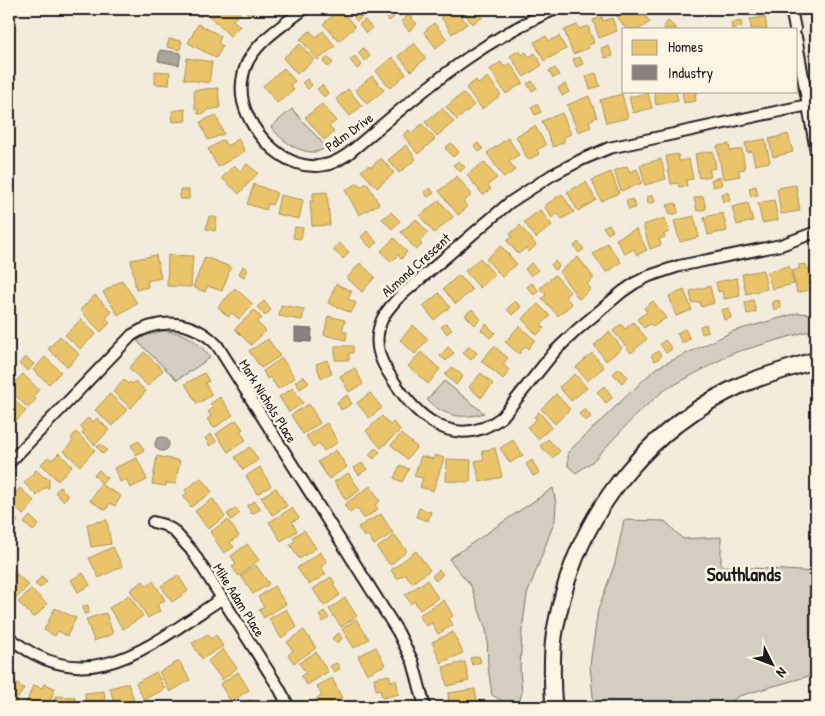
<svg xmlns="http://www.w3.org/2000/svg" width="825" height="716" font-family="'Patrick Hand',sans-serif">
<style>
.green{fill:#d3cec1;stroke:#78756e}
.water{fill:#aaa59b;stroke:#716e68}
.homes{fill:#e9c46a;stroke:#ac9253}
.industry{fill:#8a817c;stroke:#69635f}
.lines{fill:none;stroke-linecap:round;stroke-linejoin:round}
.minor-casing{stroke:#1c1c1c;stroke-width:14}
.secondary-casing{stroke:#1c1c1c;stroke-width:19}
.minor{stroke:#fcf5e5;stroke-width:10}
.secondary{stroke:#fcf5e5;stroke-width:15}
.labels{text-anchor:middle;stroke-width:5;stroke-linejoin:round;paint-order:stroke}
.street-label{font-size:14px;fill:#1c1c1c;stroke:#fcf5e5}
.district-label{font-size:19px;font-weight:bold;fill:#1c1c1c;stroke:#fcf5e5}
</style>
<rect width="100%" height="100%" fill="#f3ecdd"/>
<filter id="ink" filterUnits="userSpaceOnUse"><feTurbulence type="fractalNoise" baseFrequency=".02" numOctaves="2"/><feDisplacementMap in="SourceGraphic" scale="10" xChannelSelector="R" yChannelSelector="G"/><feConvolveMatrix kernelMatrix="1 2 1 2 8 2 1 2 1" color-interpolation-filters="sRGB"/></filter>
<g filter="url(#ink)">
<g class="green">
<path d="M292,109L327,148C324,149 319,151 315,152C298,153 281,140 271,127Z"/>
<polygon points="798,313 816,314 816,329 733,353 663,391 636,415 593,461 576,473 568,466 568,452 656,368 734,331"/>
<path d="M162,331C184,331 198,340 210,358L177,380L137,341L145,336Z"/>
<path d="M444,381L484,413C462,420 444,416 427,400Z"/>
<polygon points="553,488 556,504 555,520 527,595 522,630 520,670 522,693 519,703 502,701 492,695 488,667 487,633 471,586 449,559"/>
<polygon points="624,520 665,521 683,539 721,537 721,566 816,572 816,674 739,696 723,707 594,707 590,665 598,610 615,563"/>
</g>
<g class="water">
<polygon points="160,50 181,53 179,65 158,61"/>
<circle cx="162" cy="444" r="7"/>
</g>
<g class="homes">
<polygon points="197,9 202,9 205,12 200,17 194,12"/>
<polygon points="210,9 235,9 240,13 233,20 240,26 230,36 206,13"/>
<polygon points="244,9 258,9 250,16"/>
<polygon points="340,9 355,27 339,41 323,24"/>
<polygon points="347,9 373,9 357,21"/>
<polygon points="388,9 394,17 389,21 383,13"/>
<polygon points="452,9 456,9 467,24 452,34 441,17"/>
<polygon points="462,9 482,9 479,10 483,17 472,24"/>
<polygon points="619,9 629,9 631,11 634,9 640,9 650,22 640,29 626,29 614,12"/>
<polygon points="648,9 666,9 661,15 657,11 654,14"/>
<polygon points="746,9 760,9 761,13 746,15"/>
<polygon points="409,15 417,24 409,31 401,21"/>
<polygon points="602,17 603,21 612,18 617,31 599,38 593,20"/>
<polygon points="765,17 767,29 751,29 750,19"/>
<polygon points="365,20 372,28 366,33 359,24"/>
<polygon points="668,21 677,29 665,29 663,27"/>
<polygon points="741,21 742,27 732,29 731,23"/>
<polygon points="434,23 447,39 436,48 424,32"/>
<polygon points="198,24 221,36 218,43 223,46 216,58 188,43"/>
<polygon points="577,25 579,29 588,26 594,43 588,45 589,48 573,54 564,30"/>
<polygon points="310,31 316,37 323,31 335,46 318,60 300,39"/>
<polygon points="546,36 549,41 559,36 566,49 544,61 534,42"/>
<polygon points="169,39 182,41 180,50 167,47"/>
<polygon points="414,43 426,58 411,71 398,56"/>
<polygon points="300,44 314,60 297,74 283,58"/>
<polygon points="609,46 613,56 605,58 601,48"/>
<polygon points="363,48 370,56 365,61 358,53"/>
<polygon points="519,50 522,55 526,52 529,57 535,53 542,65 524,77 510,56"/>
<polygon points="355,56 362,65 357,69 350,60"/>
<polygon points="328,57 333,63 328,67 323,62"/>
<polygon points="392,57 406,74 390,88 376,71"/>
<polygon points="580,57 583,64 576,67 573,59"/>
<polygon points="187,58 212,62 209,83 184,79"/>
<polygon points="501,62 504,67 510,63 523,83 506,94 490,69"/>
<polygon points="284,68 295,81 290,85 294,90 277,103 263,86"/>
<polygon points="555,68 559,75 553,78 549,71"/>
<polygon points="155,71 170,72 169,85 155,84"/>
<polygon points="596,73 600,86 590,89 586,76"/>
<polygon points="372,76 384,90 367,104 355,90"/>
<polygon points="488,77 501,95 482,109 466,88 476,80 478,84"/>
<polygon points="307,79 312,85 308,89 302,83"/>
<polygon points="532,81 537,88 532,91 527,84"/>
<polygon points="565,84 569,92 562,96 558,88"/>
<polygon points="322,85 328,93 324,97 317,89"/>
<polygon points="218,88 220,108 206,110 206,113 198,114 198,109 195,109 194,90"/>
<polygon points="348,89 362,106 350,116 336,99"/>
<polygon points="654,91 676,91 678,101 656,105"/>
<polygon points="682,91 697,91 698,93 695,94 696,101 684,103"/>
<polygon points="463,93 474,105 457,120 446,107"/>
<polygon points="648,93 652,108 633,113 629,97"/>
<polygon points="622,94 628,118 606,123 600,100"/>
<polygon points="589,96 597,117 589,121 591,127 578,132 567,105"/>
<polygon points="322,104 336,121 329,126 334,132 324,140 305,117"/>
<polygon points="537,104 541,112 535,115 531,107"/>
<polygon points="442,108 454,122 437,136 425,122"/>
<polygon points="185,109 186,121 173,122 172,111"/>
<polygon points="562,113 571,134 564,137 564,142 553,147 542,121"/>
<polygon points="216,115 224,134 208,140 200,122"/>
<polygon points="422,124 435,139 418,154 403,135 409,130 411,133"/>
<polygon points="535,126 546,145 537,150 539,154 528,160 516,136"/>
<polygon points="788,134 793,152 773,157 769,139"/>
<polygon points="508,138 519,155 509,161 515,170 504,178 487,153"/>
<polygon points="238,139 245,151 218,167 208,149 223,140 227,146"/>
<polygon points="765,139 770,162 755,165 752,151 747,152 745,143"/>
<polygon points="451,143 459,152 453,157 445,148"/>
<polygon points="478,143 483,149 479,152 474,146"/>
<polygon points="729,144 730,151 742,149 745,169 738,170 740,176 723,179 717,146"/>
<polygon points="406,145 416,159 399,173 388,160"/>
<polygon points="713,151 716,168 709,169 711,176 699,178 695,154"/>
<polygon points="678,154 679,161 689,159 693,179 686,180 687,186 679,187 678,183 671,184 666,156"/>
<polygon points="381,158 394,173 377,188 361,171 369,165 371,167"/>
<polygon points="661,159 666,179 645,185 640,165"/>
<polygon points="459,161 465,167 460,172 453,165"/>
<polygon points="484,162 497,178 488,185 491,189 483,195 467,175"/>
<polygon points="247,164 258,173 239,194 222,178 234,165 240,171"/>
<polygon points="627,166 630,172 637,169 642,183 621,191 614,171"/>
<polygon points="611,172 619,193 601,201 592,180"/>
<polygon points="457,176 472,195 463,202 468,207 458,215 439,191"/>
<polygon points="720,177 722,185 713,187 711,180"/>
<polygon points="586,182 596,200 578,211 567,192"/>
<polygon points="358,183 360,187 367,183 379,204 359,215 345,190"/>
<polygon points="254,184 277,193 272,205 268,204 266,210 247,204"/>
<polygon points="796,185 800,211 781,214 777,188"/>
<polygon points="756,186 758,195 751,197 749,188"/>
<polygon points="430,188 434,193 428,197 424,192"/>
<rect x="180" y="190" width="9" height="9"/>
<polygon points="327,192 330,225 312,226 310,201 313,201 313,193"/>
<polygon points="728,192 730,201 723,202 721,194"/>
<polygon points="562,194 574,212 562,219 558,213 552,218 544,206"/>
<polygon points="280,195 303,200 299,219 276,214"/>
<polygon points="653,195 655,202 648,204 647,197"/>
<polygon points="703,196 706,209 697,211 694,198"/>
<polygon points="632,199 636,207 629,210 626,201"/>
<polygon points="439,200 453,217 434,233 420,216"/>
<polygon points="774,200 778,220 762,223 758,203"/>
<polygon points="676,203 678,213 670,215 667,205"/>
<polygon points="748,203 753,221 737,225 732,207"/>
<polygon points="540,210 552,225 536,238 524,222"/>
<polygon points="391,212 400,221 392,229 382,219"/>
<polygon points="723,213 727,231 708,235 704,217"/>
<polygon points="209,216 217,218 215,231 206,229"/>
<polygon points="694,216 699,237 680,242 674,221"/>
<polygon points="665,218 669,232 664,234 665,237 659,239 661,245 650,249 643,225"/>
<polygon points="416,219 428,233 419,241 422,245 416,250 401,232"/>
<polygon points="609,224 613,231 608,234 603,227"/>
<polygon points="520,225 536,245 529,252 526,248 518,254 507,241 512,237 510,234"/>
<polygon points="295,227 303,228 301,239 293,238"/>
<polygon points="636,229 647,250 637,255 634,249 625,254 616,239"/>
<polygon points="367,231 377,243 371,248 361,237"/>
<polygon points="394,238 407,252 401,259 398,255 391,262 381,251"/>
<polygon points="578,242 584,249 579,253 574,246"/>
<polygon points="339,243 349,252 343,259 333,250"/>
<polygon points="607,243 621,262 607,273 593,254"/>
<polygon points="501,246 517,264 502,277 486,259"/>
<polygon points="156,255 161,278 147,281 148,287 136,290 131,260"/>
<polygon points="168,255 193,256 191,287 167,286"/>
<polygon points="205,257 231,267 222,291 207,286 205,292 193,287"/>
<polygon points="578,257 594,278 587,284 591,289 579,299 559,272"/>
<polygon points="480,258 495,275 480,288 465,271"/>
<polygon points="555,261 559,266 555,270 551,265"/>
<polygon points="360,263 375,277 362,292 347,278"/>
<polygon points="531,263 538,270 531,276 525,269"/>
<polygon points="806,264 807,269 813,268 816,283 807,285 808,290 797,293 792,271 799,269 799,265"/>
<polygon points="243,266 248,270 244,277 239,274"/>
<polygon points="789,266 794,284 772,289 767,272"/>
<polygon points="763,270 767,289 746,294 742,274"/>
<polygon points="459,275 472,290 456,304 443,289"/>
<polygon points="555,275 570,292 565,297 572,304 558,316 542,298 546,295 540,288"/>
<polygon points="737,278 740,296 724,299 722,291 718,292 716,282"/>
<polygon points="122,280 137,303 118,315 103,292"/>
<polygon points="532,283 539,291 534,295 527,287"/>
<polygon points="336,284 352,291 348,299 356,303 351,313 328,303"/>
<polygon points="710,286 714,303 701,307 700,302 692,303 690,291"/>
<polygon points="235,288 253,304 239,319 232,313 228,317 218,307"/>
<polygon points="684,290 692,310 676,316 669,296"/>
<polygon points="439,293 450,307 434,320 423,306"/>
<polygon points="95,295 112,312 106,318 110,323 101,332 80,310"/>
<polygon points="753,300 756,312 747,314 745,302"/>
<polygon points="779,300 781,308 774,310 772,302"/>
<polygon points="264,301 271,310 265,316 257,307"/>
<polygon points="515,301 521,307 512,315 507,309"/>
<polygon points="653,301 666,318 653,327 650,324 644,328 637,319 647,312 644,308"/>
<polygon points="538,304 550,316 541,325 544,328 537,335 522,319"/>
<polygon points="281,305 304,309 302,320 279,316"/>
<polygon points="729,308 731,318 724,320 721,310"/>
<polygon points="472,309 481,319 475,325 465,315"/>
<polygon points="254,310 262,318 257,322 266,331 251,345 235,329"/>
<polygon points="328,316 345,320 342,331 347,332 346,340 324,335"/>
<polygon points="81,319 96,334 80,349 65,335"/>
<polygon points="633,322 647,339 631,353 613,331 621,324 625,329"/>
<polygon points="446,323 452,329 447,334 441,327"/>
<polygon points="486,324 495,333 490,338 481,330"/>
<polygon points="706,324 708,332 702,334 700,326"/>
<polygon points="413,325 428,339 415,354 400,340"/>
<polygon points="519,326 535,340 528,349 525,346 519,354 505,342"/>
<polygon points="685,329 690,339 682,343 677,333"/>
<polygon points="609,332 622,348 606,361 594,345"/>
<polygon points="60,336 79,354 68,367 48,349"/>
<polygon points="268,339 280,356 261,368 249,351"/>
<polygon points="665,340 672,349 666,353 660,344"/>
<polygon points="335,346 353,346 353,353 349,353 349,360 335,360"/>
<polygon points="469,346 477,353 471,360 463,353"/>
<polygon points="494,346 508,358 503,364 510,371 503,379 481,361"/>
<polygon points="448,347 454,353 446,361 440,356"/>
<polygon points="658,351 662,356 655,361 651,356"/>
<polygon points="144,352 163,370 148,386 129,368"/>
<polygon points="421,352 440,369 428,384 408,366"/>
<polygon points="592,353 604,367 587,381 576,367"/>
<polygon points="25,357 34,364 28,371 19,364"/>
<polygon points="45,357 61,372 49,384 33,370"/>
<polygon points="282,358 295,378 278,389 270,377 267,379 263,371"/>
<polygon points="327,360 332,374 321,378 316,364"/>
<polygon points="452,367 463,376 456,385 445,375"/>
<polygon points="355,368 363,384 349,392 340,376"/>
<polygon points="619,368 628,377 622,383 613,374"/>
<polygon points="204,373 209,381 205,383 212,395 197,404 185,384"/>
<polygon points="481,373 493,384 481,398 469,387"/>
<polygon points="23,374 39,390 33,396 36,399 28,408 9,389"/>
<polygon points="575,374 587,388 571,401 559,387"/>
<polygon points="303,376 309,383 300,389 295,382"/>
<polygon points="124,380 128,384 130,382 132,384 135,381 146,391 131,408 113,392"/>
<polygon points="604,386 613,397 606,403 597,392"/>
<polygon points="293,388 303,403 289,412 279,397"/>
<polygon points="370,393 382,408 369,418 357,403"/>
<polygon points="110,394 127,410 112,426 95,410"/>
<polygon points="556,394 570,409 555,424 541,409"/>
<polygon points="9,395 26,411 11,426 9,424"/>
<polygon points="347,395 352,404 341,410 337,402"/>
<polygon points="220,397 233,415 214,428 207,419 211,416 208,412 213,408 210,404"/>
<polygon points="309,404 320,423 303,434 291,415"/>
<polygon points="585,409 591,417 585,421 579,414"/>
<polygon points="539,412 552,427 538,439 527,427 537,419 534,417"/>
<polygon points="382,416 390,425 393,422 401,430 381,448 366,431"/>
<polygon points="88,418 93,422 97,418 109,430 95,445 82,433 84,430 80,426"/>
<polygon points="236,420 243,429 240,431 246,440 228,452 216,434"/>
<polygon points="327,423 338,442 324,451 319,443 313,447 306,436"/>
<polygon points="76,432 95,450 80,466 64,451 73,441 71,438"/>
<polygon points="211,434 217,442 210,446 205,438"/>
<polygon points="401,434 417,447 407,459 391,445"/>
<polygon points="548,439 560,451 553,458 540,446"/>
<polygon points="513,440 523,455 510,463 500,448"/>
<polygon points="139,441 144,451 136,455 131,445"/>
<polygon points="100,444 107,450 103,454 97,447"/>
<polygon points="250,447 258,460 243,470 235,457"/>
<polygon points="375,448 380,452 374,459 369,455"/>
<polygon points="495,448 502,477 480,482 475,461 484,459 482,451"/>
<polygon points="336,450 347,467 329,479 318,462"/>
<polygon points="59,453 72,466 58,481 41,464 48,457 52,460"/>
<polygon points="435,455 444,458 433,491 420,487 423,478 414,476 421,456 433,459"/>
<polygon points="157,456 180,461 175,484 166,483 166,486 152,484"/>
<polygon points="137,458 147,480 130,488 126,479 120,482 114,468"/>
<polygon points="447,459 471,460 470,482 446,481"/>
<polygon points="532,460 539,473 533,476 526,464"/>
<polygon points="362,463 367,469 359,475 354,468"/>
<polygon points="400,465 409,469 402,482 394,478"/>
<polygon points="260,467 271,486 257,494 246,476"/>
<polygon points="36,470 44,477 49,478 49,488 44,488 37,496 24,483"/>
<polygon points="99,470 107,478 102,484 94,475"/>
<polygon points="348,473 360,490 346,500 334,482"/>
<polygon points="201,478 212,492 191,507 183,496 187,493 185,490"/>
<polygon points="100,484 121,496 115,506 110,503 106,510 90,501"/>
<polygon points="370,486 380,501 375,505 378,509 364,519 357,508 350,513 344,505"/>
<polygon points="60,487 68,496 63,501 55,492"/>
<polygon points="20,488 35,502 23,515 9,501"/>
<polygon points="276,488 287,506 272,515 261,497"/>
<polygon points="213,499 225,517 208,529 195,511"/>
<polygon points="255,501 261,509 252,514 247,506"/>
<polygon points="236,508 240,513 231,520 227,514"/>
<polygon points="292,508 299,518 292,522 297,531 281,541 269,522"/>
<polygon points="419,508 431,512 428,521 416,517"/>
<polygon points="9,512 18,521 9,531"/>
<polygon points="381,514 393,533 374,545 368,535 364,537 358,527"/>
<polygon points="30,516 39,525 33,531 24,523"/>
<polygon points="107,520 111,544 91,547 87,524"/>
<polygon points="228,520 239,536 230,542 234,547 224,553 210,532"/>
<polygon points="304,530 316,548 299,559 290,544 295,541 293,537"/>
<polygon points="395,535 407,551 390,565 377,548"/>
<polygon points="247,544 259,560 239,576 232,567 236,564 231,556"/>
<polygon points="113,547 122,566 99,578 89,558"/>
<polygon points="416,551 430,570 412,583 405,574 397,579 391,570"/>
<polygon points="320,552 327,562 321,567 326,574 309,585 297,568"/>
<polygon points="256,565 269,584 253,594 241,576"/>
<polygon points="11,569 29,585 12,603 9,600 9,571"/>
<polygon points="439,570 443,574 436,581 432,576"/>
<polygon points="83,573 90,585 78,592 71,580"/>
<polygon points="178,575 188,591 172,602 161,586"/>
<polygon points="42,576 47,581 40,588 35,584"/>
<polygon points="331,577 335,583 333,584 340,595 324,606 313,589"/>
<polygon points="427,580 438,598 420,610 414,601 411,604 405,595"/>
<polygon points="143,581 146,585 153,581 165,600 157,605 160,611 148,618 130,590"/>
<polygon points="274,586 286,604 264,618 259,610 264,607 258,597"/>
<polygon points="31,589 47,604 34,618 18,602"/>
<polygon points="129,595 143,616 123,629 109,608"/>
<polygon points="345,598 357,616 341,627 329,609"/>
<polygon points="444,600 453,616 449,618 453,625 438,634 432,623 426,626 419,615"/>
<polygon points="88,605 89,613 84,614 83,606"/>
<polygon points="55,608 76,618 67,636 58,631 55,636 44,630"/>
<polygon points="286,609 297,627 281,638 269,619"/>
<polygon points="324,611 329,618 323,622 319,615"/>
<polygon points="106,613 113,634 94,641 86,619"/>
<polygon points="356,619 369,639 354,648 342,629"/>
<polygon points="304,630 316,648 294,663 288,655 293,651 287,642"/>
<polygon points="453,632 463,653 441,663 432,642"/>
<polygon points="339,633 342,639 336,643 332,638"/>
<polygon points="208,634 211,639 216,635 223,646 202,659 192,643"/>
<polygon points="376,647 385,665 367,674 358,656"/>
<polygon points="223,649 237,668 222,680 208,661"/>
<polygon points="316,652 328,672 307,685 301,676 306,673 299,663"/>
<polygon points="479,656 481,662 472,665 470,658"/>
<polygon points="179,661 190,680 170,692 159,672"/>
<polygon points="465,662 469,681 447,686 443,667"/>
<polygon points="337,663 340,669 334,672 330,666"/>
<polygon points="156,672 165,689 144,700 136,683"/>
<polygon points="238,672 249,690 231,702 220,684"/>
<polygon points="389,675 391,681 396,680 399,694 382,698 380,689 376,690 374,678"/>
<polygon points="332,678 342,698 320,707 316,699 322,696 317,686"/>
<polygon points="13,681 24,688 13,707 9,707 9,684 11,685"/>
<polygon points="128,683 134,700 115,706 110,688"/>
<polygon points="44,684 55,688 48,707 38,707 26,704 33,685 42,688"/>
<polygon points="475,689 478,707 456,707 455,703 449,704 448,693"/>
<polygon points="104,691 106,707 86,707 85,693"/>
<polygon points="55,696 75,697 75,707 54,707"/>
<polygon points="251,700 254,707 235,707"/>
<polygon points="398,701 399,707 379,707 378,704"/>
</g>
<polygon class="industry" points="295,328 312,329 311,342 295,341"/>
<g class="lines">
<defs>
<g id="minor">
<path d="M304,9C285,24 260,39 248,61C242,73 240,89 243,102C251,135 288,173 324,165C333,164 340,159 348,154C414,98 475,43 556,9"/>
<polyline points="791,9 795,29"/>
<polyline points="796,37 816,151"/>
<path d="M808,105L609,148L581,160L552,175L509,203L398,298C388,309 380,318 378,334C375,354 386,370 397,386C423,424 460,449 502,417L555,351L578,329L622,292L635,283L649,276L679,266L781,245L816,232"/>
<path d="M9,463L132,335C161,317 193,320 217,345L398,632L413,662L425,707"/>
<polyline points="153,522 164,525 173,530 192,551 279,688 289,707"/>
<path d="M9,637C88,703 152,644 221,599"/>
</g>
<path id="secondary" d="M554,707C552,687 552,667 553,647C554,629 559,611 563,595C588,502 654,425 741,385C765,375 791,368 816,360"/>
</defs>
<use href="#minor" class="minor-casing"/>
<use href="#secondary" class="secondary-casing"/>
<use href="#minor" class="minor"/>
<use href="#secondary" class="secondary"/>
</g>
</g>
<g class="labels">
<g class="street-label">
<text transform="translate(349 132) rotate(-36)" y="5">Palm Drive</text>
<text transform="translate(416 265) rotate(-42)" y="5">Almond Crescent</text>
<text transform="translate(268 401) rotate(58)" y="5">Mark Nichols Place</text>
<text transform="translate(239 600) rotate(58)" y="5">Mike Adam Place</text>
</g>
<g class="district-label">
<text x="744" y="581">Southlands</text>
</g>
</g>
<rect width="825" height="716" fill="none" stroke="#fcf5e5" stroke-width="30"/>
<rect x="15" y="15" width="795" height="686" fill="none" stroke="#1c1c1c" stroke-width="2" filter="url(#ink)"/>
<rect x="622" y="28" width="175" height="65" fill="#fcf5e5" stroke="#a29e95"/>
<rect x="632" y="40" width="25" height="15" fill="#e9c46a" stroke="#a29e95"/>
<text x="668" y="52" font-size="15" fill="#1c1c1c">Homes</text>
<rect x="632" y="65" width="25" height="15" fill="#8a817c" stroke="#a29e95"/>
<text x="668" y="78" font-size="15" fill="#1c1c1c">Industry</text>
<g transform="translate(772 664) rotate(132)" stroke="#fcf5e5" stroke-width="4" paint-order="stroke">
<path d="M0-4L9 19L0 12L-9 19Z" fill="#1c1c1c"/>
<text y="-8" font-size="14" font-weight="bold" text-anchor="middle" fill="#1c1c1c">N</text>
</g>
</svg>
